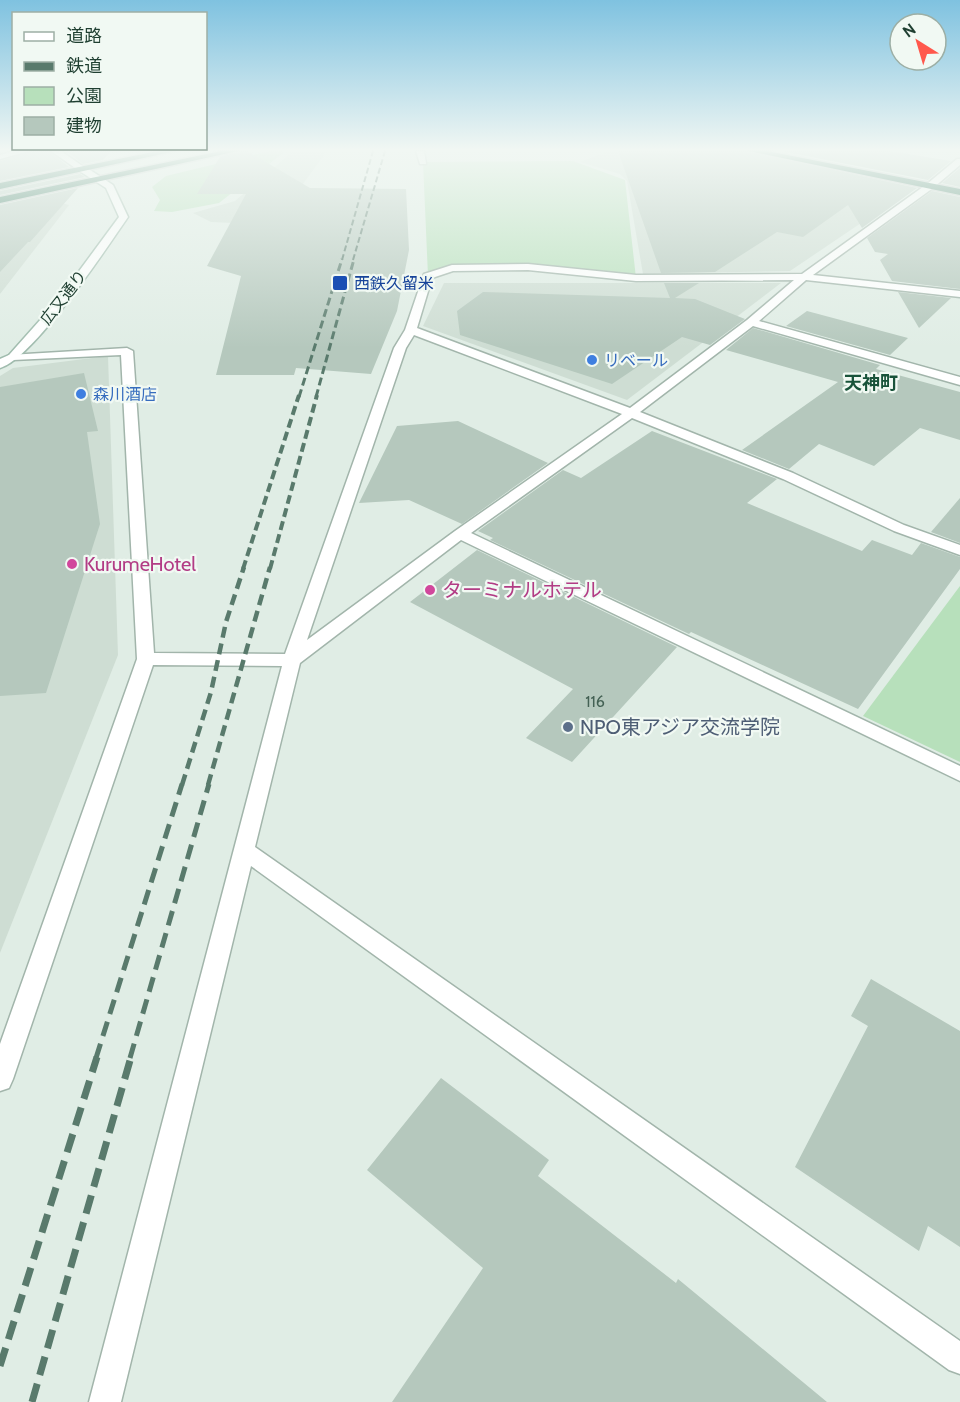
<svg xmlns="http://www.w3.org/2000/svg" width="960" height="1402" font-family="Cabin,'Noto Sans JP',sans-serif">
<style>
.built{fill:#ceddd3}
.green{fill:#b7e0bb}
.building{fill:#b5c8bd}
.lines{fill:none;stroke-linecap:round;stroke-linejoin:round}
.street-casing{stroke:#a2b5ab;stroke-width:3}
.secondary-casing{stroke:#a0bcae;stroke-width:3}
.highway-casing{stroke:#c0c9c5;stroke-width:3}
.street{fill:#fff;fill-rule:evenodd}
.secondary{fill:#fff;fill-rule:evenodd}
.highway{fill:#286e53;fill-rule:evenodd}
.rail-far5{stroke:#597a6c;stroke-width:2;stroke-dasharray:6 3;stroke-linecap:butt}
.rail-far4{stroke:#597a6c;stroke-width:3;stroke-dasharray:8 4;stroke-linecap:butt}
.rail-far3{stroke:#597a6c;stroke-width:4;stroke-dasharray:9 4.5;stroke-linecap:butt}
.rail-far2{stroke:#597a6c;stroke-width:4.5;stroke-dasharray:11 6;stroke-linecap:butt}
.rail-far1{stroke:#597a6c;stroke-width:5;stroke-dasharray:15 8;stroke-linecap:butt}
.rail{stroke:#597a6c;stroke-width:7;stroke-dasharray:19 9;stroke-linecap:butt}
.transit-dot{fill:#1a4fb4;stroke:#f1f9f3;stroke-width:2}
.shop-dot{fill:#3f7fe0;stroke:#f1f9f3;stroke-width:2}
.hotel-dot{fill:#d1479c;stroke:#f1f9f3;stroke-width:2}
.service-dot{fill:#5c6f8a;stroke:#f1f9f3;stroke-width:2}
.labels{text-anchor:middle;stroke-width:4.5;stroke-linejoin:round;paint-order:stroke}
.far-transit-label{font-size:16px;fill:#164399;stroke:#f1f9f3;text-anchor:start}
.far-street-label{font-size:16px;fill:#1f3f31;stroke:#f1f9f3}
.far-shop-label{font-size:16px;fill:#366cbe;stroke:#f1f9f3;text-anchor:start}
.number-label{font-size:16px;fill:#446154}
.far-quarter-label{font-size:18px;font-weight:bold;fill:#19533a;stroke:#f1f9f3}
.hotel-label{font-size:20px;fill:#b23c85;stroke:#f1f9f3;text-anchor:start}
.service-label{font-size:20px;fill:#4e5e75;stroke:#f1f9f3;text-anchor:start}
</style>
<rect width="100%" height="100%" fill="#e0ede5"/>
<g class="built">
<polygon points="327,151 284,210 234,223 211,222 193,213 235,201 292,152"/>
<polygon points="609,151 714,151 907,192 790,271 643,274 627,181 620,174 580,162"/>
<polygon points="58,202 69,205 0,294 0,214"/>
<polygon points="444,283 781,283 627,400 423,326"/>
<polygon points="108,356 118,655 0,953 0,376 13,368"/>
</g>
<g class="green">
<polygon points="270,151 282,151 283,153 219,203 172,212 154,211 160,200 152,187 166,176"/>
<path d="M573,161L625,180L636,278C571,271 491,255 428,276L423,162Z"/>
<polygon points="960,586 960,762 863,716"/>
</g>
<g class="building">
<polygon points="31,151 49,151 69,167 0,181 0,161"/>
<polygon points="66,151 111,151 103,160 83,164"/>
<polygon points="240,151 247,151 310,188 406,189 409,250 397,311 371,374 296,368 294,375 216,375 241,276 207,266 246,194 197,194 220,157"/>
<polygon points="618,151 747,151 917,188 862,228 848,205 803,237 777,232 715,272 661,273"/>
<polygon points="781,151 890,151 951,161 928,180"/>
<polygon points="960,168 960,187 942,183"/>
<polygon points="80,174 85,177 0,195 0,191"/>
<polygon points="78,188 30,242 28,242 0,272 0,205"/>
<polygon points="932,191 960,197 960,289 892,281 880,260 888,254 875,252 867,238"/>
<polygon points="664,283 699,283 675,298 695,299 745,319 710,345 682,337 612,384 460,335 457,311 483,292 670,298"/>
<polygon points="898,292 951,298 919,328"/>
<polygon points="807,311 908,338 890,355 786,326"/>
<polygon points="753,328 880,365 876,369 960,392 960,440 920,428 874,466 819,444 789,469 742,450 838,382 726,350"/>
<polygon points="84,373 98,431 87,432 100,524 46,693 0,696 0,387"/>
<polygon points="458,421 548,463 462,524 409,500 359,503 397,426"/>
<polygon points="652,431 777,479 747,503 862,551 872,540 912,555 921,543 960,557 960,569 858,709 691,632 689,634 490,540 493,538 478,531 563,470 581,478"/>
<polygon points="960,498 960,543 931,532"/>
<polygon points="477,550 677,647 572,762 526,738 573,689 410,602"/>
<polygon points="871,979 960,1031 960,1247 928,1226 919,1251 795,1167 868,1026 851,1016"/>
<polygon points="441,1078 549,1160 538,1176 676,1283 678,1279 827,1402 392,1402 483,1268 367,1170"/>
</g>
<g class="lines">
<defs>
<g id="street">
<polygon points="14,151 29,151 0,159 0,155"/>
<polygon points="51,151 61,151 88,170 81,172"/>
<polygon points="416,151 424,151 426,164 420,164"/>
<path d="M957,159H960V165L933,188L813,275L960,291V297L806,280L759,321L960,377V385L753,326L640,412L793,473L904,525L960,545V555L894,531L783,479L632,418L471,533L960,766V781L461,540L300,663L255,847L960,1341V1374L949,1370L251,866L121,1402H89L282,666L153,665L13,1079L9,1088L0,1091V1044L137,659L121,355L13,360L7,357L9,355L127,348L133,351L154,653L285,654L394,348L405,330L424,274L452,265L528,264L636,275L802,274L927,184ZM528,270L636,281L794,280L747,320L630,408L417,328L432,278L453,271ZM414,335L622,414L455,531L307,640L406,348Z"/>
</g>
<path id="secondary" d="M81,168H87L113,185L128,217C106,249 33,359 0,368V359L9,355L57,301L119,217L106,188L81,172Z"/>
<g id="highway">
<polygon points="158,151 176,151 0,189 0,183"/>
<polygon points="221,151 238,151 0,203 0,197"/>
<polygon points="749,151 767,151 960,189 960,195"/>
</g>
</defs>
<use href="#street" class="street-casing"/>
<use href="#secondary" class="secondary-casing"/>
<use href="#highway" class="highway-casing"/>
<use href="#street" class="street"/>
<use href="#secondary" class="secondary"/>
<use href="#highway" class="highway"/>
<g class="rail-far5">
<polyline points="342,260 373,151"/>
<polyline points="353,260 385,151"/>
</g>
<g class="rail-far4">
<polyline points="299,397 342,259"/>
<polyline points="316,397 354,259"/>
</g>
<g class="rail-far3">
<polyline points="243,569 299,395"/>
<polyline points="270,569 317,395"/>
</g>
<g class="rail-far2">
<polyline points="182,785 211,692 226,622 244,567"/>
<polyline points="208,785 270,567"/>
</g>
<g class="rail-far1">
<polyline points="96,1058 182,784"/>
<polyline points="130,1058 209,784"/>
</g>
<g class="rail">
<polyline points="0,1366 97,1057"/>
<polyline points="32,1402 131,1057"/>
</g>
</g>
<linearGradient id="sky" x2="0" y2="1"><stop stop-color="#7fc2e0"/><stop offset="0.43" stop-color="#f1f7f3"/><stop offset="1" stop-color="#f1f7f3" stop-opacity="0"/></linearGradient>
<rect width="960" height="348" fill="url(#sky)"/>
<rect class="transit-dot" x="332" y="275" width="16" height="16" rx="3"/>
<g class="shop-dot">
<circle cx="592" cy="360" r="6"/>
<circle cx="81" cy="394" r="6"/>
</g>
<g class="hotel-dot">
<circle cx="72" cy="564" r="6"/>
<circle cx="430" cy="590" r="6"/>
</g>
<circle class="service-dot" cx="568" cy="727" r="6"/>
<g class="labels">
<g class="far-transit-label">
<text x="354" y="289">西鉄久留米</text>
</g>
<g class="far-street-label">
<text transform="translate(63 297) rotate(-52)" y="6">広又通り</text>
</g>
<g class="far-shop-label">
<text x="604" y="366">リベール</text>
<text x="93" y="400">森川酒店</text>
</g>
<g class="number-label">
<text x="595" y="707">116</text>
</g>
<g class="far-quarter-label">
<text x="871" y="389">天神町</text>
</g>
<g class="hotel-label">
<text x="84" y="571">KurumeHotel</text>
<text x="442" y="597">ターミナルホテル</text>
</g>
<g class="service-label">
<text x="580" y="734">NPO東アジア交流学院</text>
</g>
</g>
<rect x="12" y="12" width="195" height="138" fill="#f1f9f3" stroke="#9dafa5" stroke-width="1.5"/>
<rect x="24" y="32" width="30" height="9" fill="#ffffff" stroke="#9dafa5" stroke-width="1.5"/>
<text x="66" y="42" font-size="18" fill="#1f3f31">道路</text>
<rect x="24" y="62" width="30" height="9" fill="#597a6c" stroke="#9dafa5" stroke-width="1.5"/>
<text x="66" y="72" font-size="18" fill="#1f3f31">鉄道</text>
<rect x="24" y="87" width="30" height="18" fill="#b7e0bb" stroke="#9dafa5" stroke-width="1.5"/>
<text x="66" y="102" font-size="18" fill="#1f3f31">公園</text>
<rect x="24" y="117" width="30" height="18" fill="#b5c8bd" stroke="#9dafa5" stroke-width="1.5"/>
<text x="66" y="132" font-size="18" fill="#1f3f31">建物</text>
<g transform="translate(918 42) rotate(323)"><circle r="28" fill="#f1f9f3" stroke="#9dafa5" stroke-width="1.5"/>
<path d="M0-4.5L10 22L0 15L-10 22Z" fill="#ff584c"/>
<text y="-9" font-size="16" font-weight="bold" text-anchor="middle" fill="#1f3f31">N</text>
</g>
</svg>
